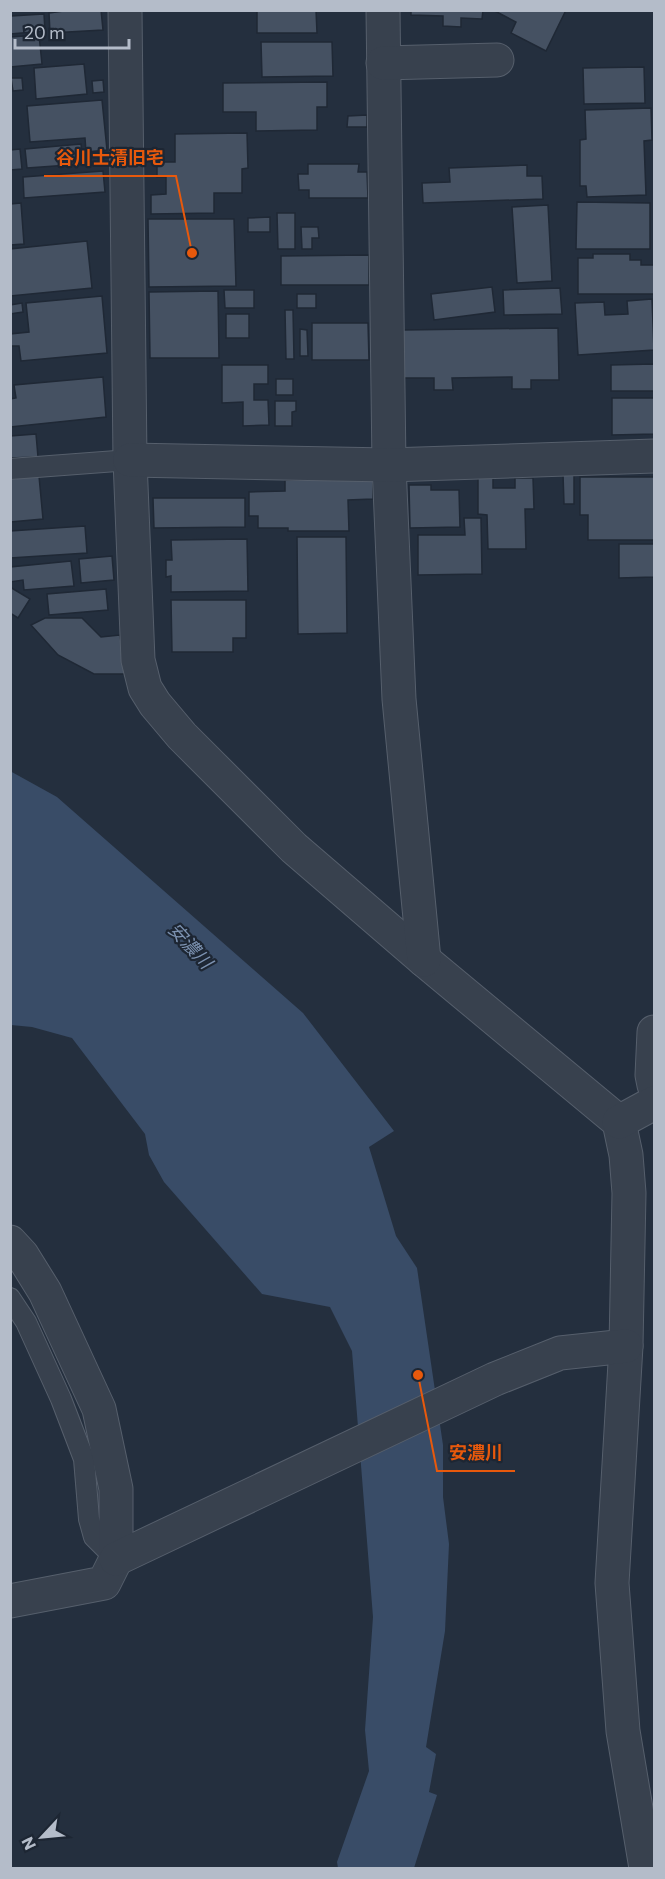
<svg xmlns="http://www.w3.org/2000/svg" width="665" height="1879" font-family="Commissioner,'Noto Sans JP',sans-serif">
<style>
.water{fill:#394c67}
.building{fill:#455162;stroke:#1f2835;stroke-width:1.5}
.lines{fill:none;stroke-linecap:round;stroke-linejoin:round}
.lane-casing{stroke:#565f6c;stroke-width:22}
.street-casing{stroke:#565f6c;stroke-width:35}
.lane{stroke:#38414e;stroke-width:20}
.street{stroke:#38414e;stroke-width:33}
.labels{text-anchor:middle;stroke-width:4.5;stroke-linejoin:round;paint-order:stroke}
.water-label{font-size:18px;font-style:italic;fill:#7c92b1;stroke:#1d2633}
.leader{fill:none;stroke:#e8590c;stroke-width:2}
.callout-dot{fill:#e8590c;stroke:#1d2633;stroke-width:2}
.callout-label{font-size:18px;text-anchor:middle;font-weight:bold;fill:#e8590c;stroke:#1d2633;stroke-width:4.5;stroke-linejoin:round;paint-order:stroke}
</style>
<rect width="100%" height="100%" fill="#242f3e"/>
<polygon class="water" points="10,771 57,797 303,1013 394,1131 369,1147 396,1236 417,1268 443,1445 443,1497 449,1544 445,1631 426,1747 436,1754 429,1792 437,1795 414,1868 338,1868 337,1862 369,1771 365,1730 373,1617 352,1351 330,1307 262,1294 164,1182 149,1155 145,1134 72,1038 32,1027 11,1025"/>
<g class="building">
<polygon points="71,10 101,10 103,30 50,33 49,13"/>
<polygon points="257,10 316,10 317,33 257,33"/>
<polygon points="411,10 483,10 482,19 461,18 461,27 443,26 443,16 411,15"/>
<polygon points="493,10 566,10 546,51 511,33 516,22"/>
<polygon points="44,14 45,31 10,34 11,16"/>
<polygon points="39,35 42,64 10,67 10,37"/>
<polygon points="261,42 332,42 333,76 262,77"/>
<polygon points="84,64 87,94 36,99 34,68"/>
<polygon points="644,67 645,103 584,104 583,68"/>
<polygon points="11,78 22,78 23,90 13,91"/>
<polygon points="103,80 104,92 93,93 92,81"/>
<polygon points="327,82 327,107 317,107 317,130 256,131 256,112 223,112 223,83"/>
<polygon points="102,100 107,150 86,152 85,138 30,142 27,106"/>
<polygon points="651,108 652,140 644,141 646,195 587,197 586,186 580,186 580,140 586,139 585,110"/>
<polygon points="367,115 367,127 347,127 348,116"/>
<polygon points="247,133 248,168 242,169 242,193 214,193 214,213 151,214 151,195 166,194 166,177 157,177 157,162 175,162 175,134"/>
<polygon points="81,144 83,164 27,168 25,149"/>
<polygon points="20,149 22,169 10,170 10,150"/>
<polygon points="308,164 359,164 358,172 367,172 368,198 309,198 309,190 299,190 298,174 308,174"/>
<polygon points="527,165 527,176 542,176 543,199 423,203 422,183 450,182 449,168"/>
<polygon points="103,171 105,192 24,198 23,177"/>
<polygon points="577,202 650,203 650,249 576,249"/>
<polygon points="21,203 24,244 10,245 10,204"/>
<polygon points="548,205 552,281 517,283 512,207"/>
<polygon points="277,213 295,213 295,249 278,249"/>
<polygon points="270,217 270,232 248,232 248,218"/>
<polygon points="148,219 234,219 236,286 149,287"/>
<polygon points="301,227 318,227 319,238 312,238 312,249 302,249"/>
<polygon points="87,241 92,288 10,296 10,249"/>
<polygon points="593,254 630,254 630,260 641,260 641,265 654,265 654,294 578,294 578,258 593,258"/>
<polygon points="369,255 369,285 281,285 281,256"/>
<polygon points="492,287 495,312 434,320 431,294"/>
<polygon points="560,288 562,314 504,315 503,290"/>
<polygon points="224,290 254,290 254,308 225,308"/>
<polygon points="218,291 219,358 150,358 149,292"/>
<rect x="297" y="294" width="19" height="14"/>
<polygon points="102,296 107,353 21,361 19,346 10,346 10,334 29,332 26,303"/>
<polygon points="652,299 654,350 578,355 575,303 604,302 605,315 628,314 627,301"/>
<polygon points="22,303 23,312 10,314 10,305"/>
<polygon points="285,310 293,310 294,359 286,359"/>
<rect x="226" y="314" width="23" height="24"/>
<polygon points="312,323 368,323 369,360 312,360"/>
<polygon points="558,328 559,380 531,380 531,389 512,389 512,377 452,378 453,390 434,390 434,378 404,378 403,330"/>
<polygon points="300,329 307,330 308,356 300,356"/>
<polygon points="654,364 654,391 611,391 611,365"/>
<polygon points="222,365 268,365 268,384 254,384 254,400 268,400 269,425 243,426 243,402 222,403"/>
<polygon points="103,377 106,417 10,427 10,399 16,398 14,385"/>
<rect x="276" y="379" width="17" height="16"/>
<polygon points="612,398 654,398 654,434 612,435"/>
<polygon points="275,401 296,401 296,411 292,412 292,426 275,426"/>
<polygon points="36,434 38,457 10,458 10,436"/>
<polygon points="563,474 574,475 574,504 564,504"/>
<polygon points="39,476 43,519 10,522 10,479"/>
<polygon points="580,477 654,477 654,540 588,540 588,515 580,515"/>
<polygon points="478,478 493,478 493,488 515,488 515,478 533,478 534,509 525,509 526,549 488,549 487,515 478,514"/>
<polygon points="373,479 373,499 348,500 349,531 288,531 288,528 258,528 258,516 249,516 249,492 285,491 285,480"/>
<polygon points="409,485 431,485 431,490 459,490 460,527 410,528"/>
<polygon points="153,498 245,498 245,527 154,528"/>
<polygon points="464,518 481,518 482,574 418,575 418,535 465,535"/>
<polygon points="85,526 87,553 10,558 10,531"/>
<polygon points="297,537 346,537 347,633 298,634"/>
<polygon points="247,539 248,591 171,592 171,576 166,577 166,560 172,560 171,540"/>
<polygon points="619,544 654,544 654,577 619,578"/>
<polygon points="112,556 114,580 81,583 79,559"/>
<polygon points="71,561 74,586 24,590 23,580 10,582 10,567"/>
<polygon points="10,587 30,599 18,618 10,613"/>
<polygon points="106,589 108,610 49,615 47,594"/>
<polygon points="171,600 246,600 246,638 233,638 233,652 172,652"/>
<polygon points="45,618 82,618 101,637 120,635 125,674 94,674 58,655 31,625"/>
</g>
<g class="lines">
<defs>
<g id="lane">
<polyline points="10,469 130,460"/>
<polyline points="10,1298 26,1322 61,1399 84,1459 89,1519 94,1537 116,1559"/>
</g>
<g id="street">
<polyline points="125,10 130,460 138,660 145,688 155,704 182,736 294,848 424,960 619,1122 626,1155 629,1193 626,1346 612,1583 623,1731 646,1868"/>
<polyline points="383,10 389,465 399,699 424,960"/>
<polyline points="383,63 497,60"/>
<polyline points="130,460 389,465 654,456"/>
<polyline points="654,1032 652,1075 654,1085"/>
<polyline points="619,1122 654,1103"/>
<polyline points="10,1242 22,1255 45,1292 99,1409 116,1489 116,1559 104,1583 10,1601"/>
<polyline points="116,1559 495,1379 560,1353 626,1346"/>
</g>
</defs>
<use href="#lane" class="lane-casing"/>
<use href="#street" class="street-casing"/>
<use href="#lane" class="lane"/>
<use href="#street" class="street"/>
</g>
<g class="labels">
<g class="water-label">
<text transform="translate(190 946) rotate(47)" y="6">安濃川</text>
</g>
</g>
<path class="leader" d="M192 253L176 176H44M418 1375L437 1471H515"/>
<g class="callout-dot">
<circle cx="192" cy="253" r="6"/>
<circle cx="418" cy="1375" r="6"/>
</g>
<g class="callout-label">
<text x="110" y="164">谷川士清旧宅</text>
<text x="476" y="1459">安濃川</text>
</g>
<rect width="665" height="1879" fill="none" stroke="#b4bcc9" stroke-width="24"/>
<g transform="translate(42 1837) rotate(244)" stroke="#1d2633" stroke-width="4.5" paint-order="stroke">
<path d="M0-4.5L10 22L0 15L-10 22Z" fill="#b4bcc9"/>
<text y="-9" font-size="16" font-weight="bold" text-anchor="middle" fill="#b4bcc9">N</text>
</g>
<path d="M15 39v9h114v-9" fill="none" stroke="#b4bcc9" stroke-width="3"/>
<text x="24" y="39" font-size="18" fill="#b4bcc9" stroke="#1d2633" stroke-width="4.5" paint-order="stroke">20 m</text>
</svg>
